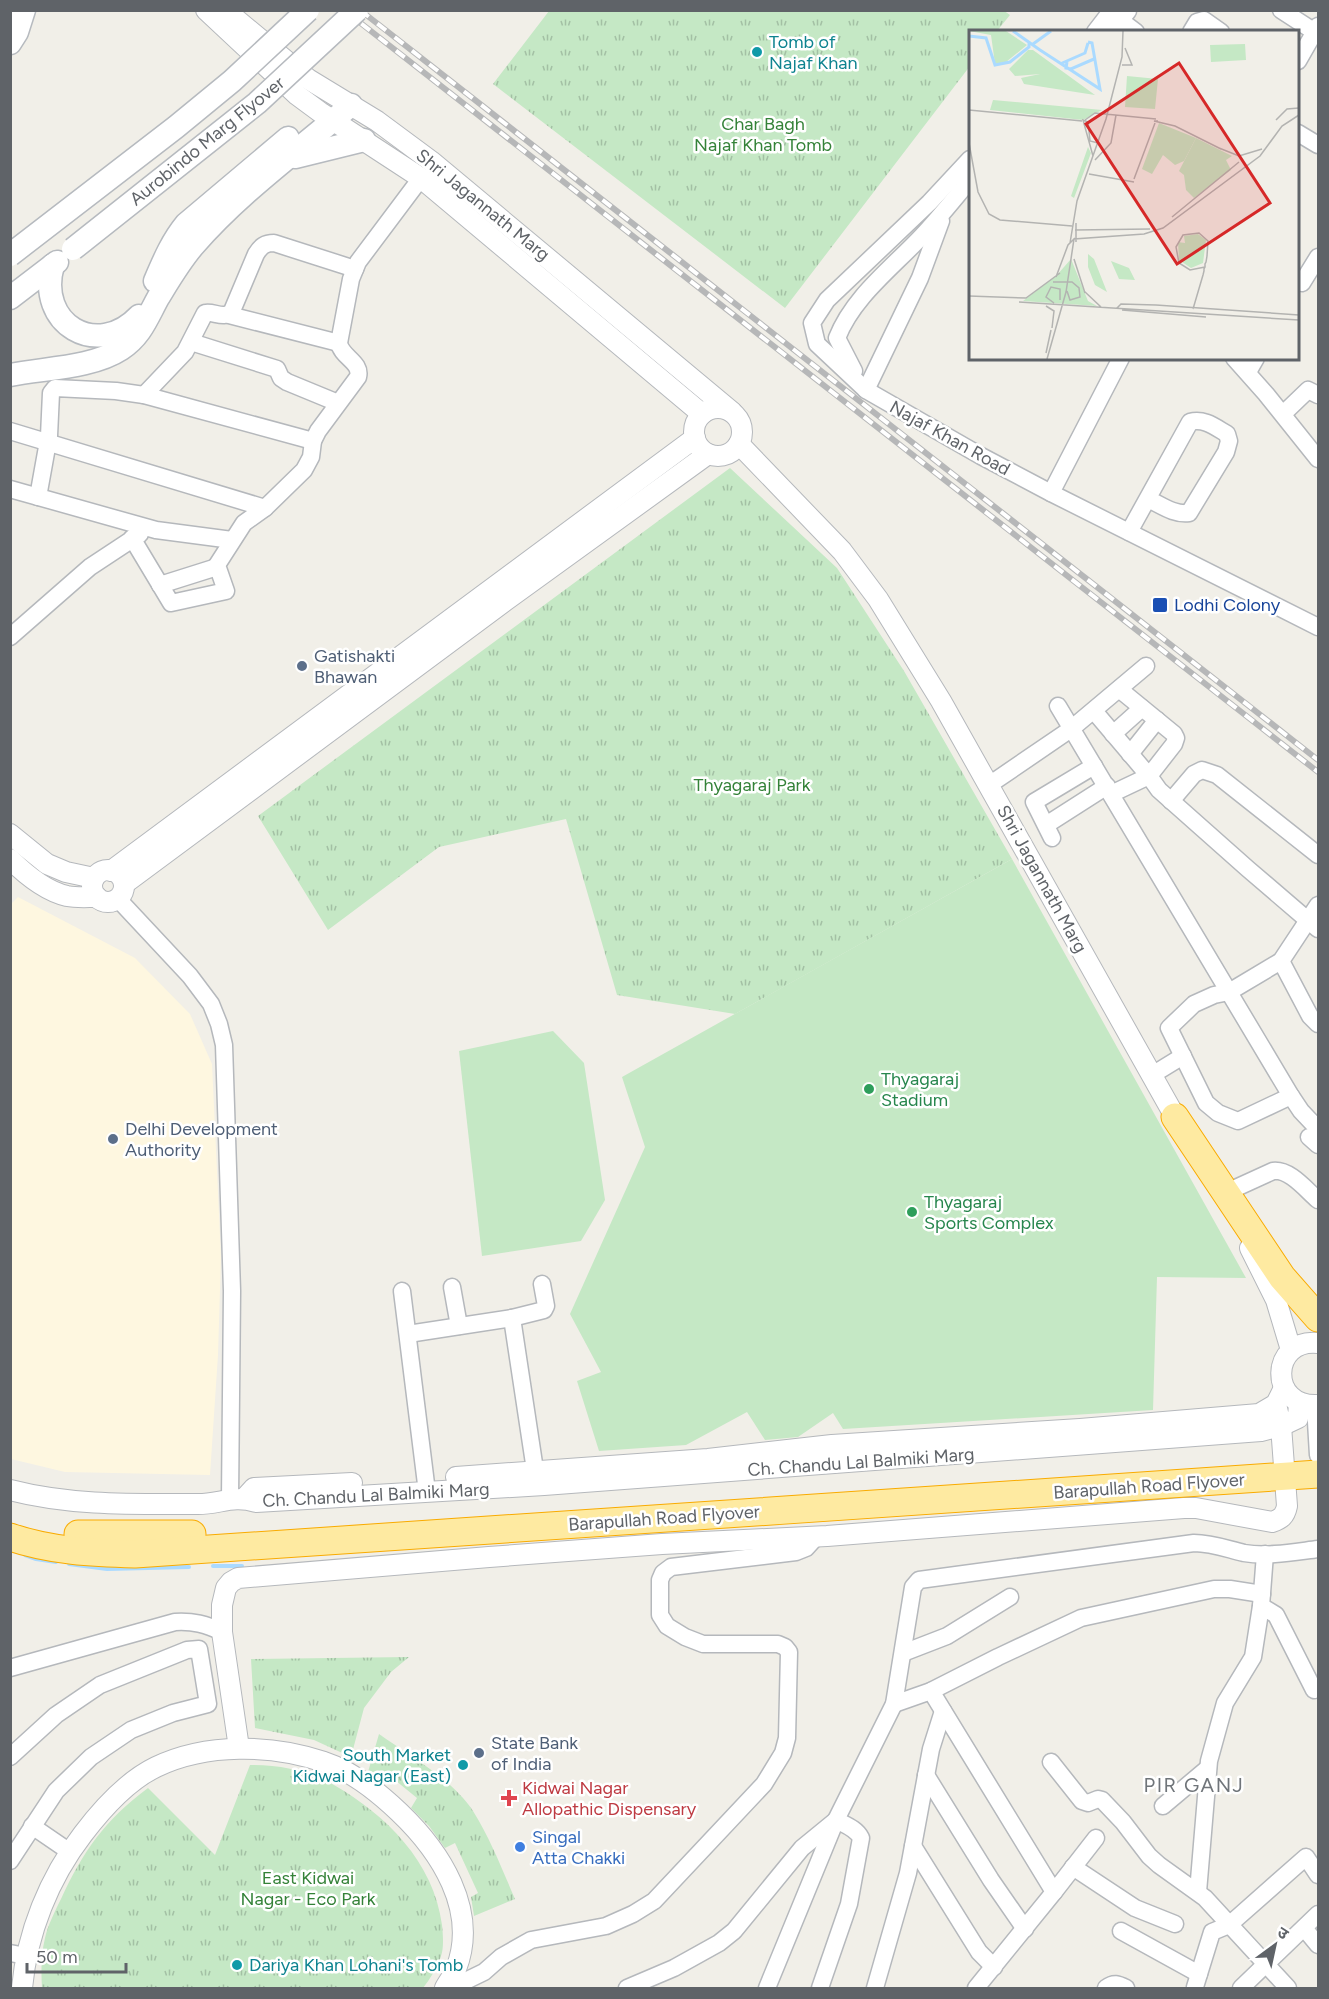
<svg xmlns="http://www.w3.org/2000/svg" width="1329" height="1999" font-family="Figtree,'Noto Sans Devanagari',sans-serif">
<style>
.commercial{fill:#fef7e0}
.park{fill:url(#park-tufts)}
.pitch{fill:#c5e8c5}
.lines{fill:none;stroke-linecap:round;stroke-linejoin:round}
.stream{stroke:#aadaff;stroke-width:4}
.minor-casing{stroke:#b5b8bc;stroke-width:19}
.tertiary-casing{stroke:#b5b8bc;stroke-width:22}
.secondary-casing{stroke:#b6babf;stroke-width:25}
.trunk-casing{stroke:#f9ab00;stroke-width:29}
.minor{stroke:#fff;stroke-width:16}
.tertiary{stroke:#fff;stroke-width:20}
.secondary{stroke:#fff;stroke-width:22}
.trunk{stroke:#feeaa1;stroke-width:27}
.rail-casing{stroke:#b6b7b8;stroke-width:6}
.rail{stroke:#fff;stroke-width:4;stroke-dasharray:11;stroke-linecap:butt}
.secondary-bridge-casing{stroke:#b6babf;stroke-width:25;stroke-linecap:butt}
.secondary-bridge{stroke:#fff;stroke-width:22}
.culture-dot{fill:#0f9aa8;stroke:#fff;stroke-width:2}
.transit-dot{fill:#1a4fb4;stroke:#fff;stroke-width:2}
.service-dot{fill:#5c6f8a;stroke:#fff;stroke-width:2}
.leisure-dot{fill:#2e9e5b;stroke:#fff;stroke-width:2}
.health-dot{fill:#e0444e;stroke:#fff;stroke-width:2}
.shop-dot{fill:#3f7fe0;stroke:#fff;stroke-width:2}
.labels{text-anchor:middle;stroke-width:5;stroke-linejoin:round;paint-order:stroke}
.culture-label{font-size:18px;fill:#0d838f;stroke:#fff;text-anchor:start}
.park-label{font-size:18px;fill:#348238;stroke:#fff}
.street-label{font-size:18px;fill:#5f6368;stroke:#fff}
.transit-label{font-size:18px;fill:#164399;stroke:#fff;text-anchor:start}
.service-label{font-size:18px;fill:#4e5e75;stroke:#fff;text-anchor:start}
.leisure-label{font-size:18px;fill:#27864d;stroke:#fff;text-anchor:start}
.health-label{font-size:18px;fill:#be3a42;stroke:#fff;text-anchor:start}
.shop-label{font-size:18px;fill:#366cbe;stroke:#fff;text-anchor:start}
.neighbourhood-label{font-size:20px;letter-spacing:1.5px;fill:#70757a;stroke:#fff}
.inset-river{fill:none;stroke:#aadaff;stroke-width:3}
.inset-road{fill:none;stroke:#b3b3b1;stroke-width:1.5}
.view{fill:#d62828;fill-opacity:0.15;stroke:#d62828;stroke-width:3}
.inset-edge{fill:none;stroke:#5f6368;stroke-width:3}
</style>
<defs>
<pattern id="park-tufts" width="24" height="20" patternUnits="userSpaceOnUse" patternTransform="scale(1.5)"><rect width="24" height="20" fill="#c5e8c5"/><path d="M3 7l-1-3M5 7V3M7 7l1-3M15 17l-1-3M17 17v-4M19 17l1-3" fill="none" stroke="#a3c0a4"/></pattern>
</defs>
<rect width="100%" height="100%" fill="#f1efe8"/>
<polygon class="commercial" points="18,897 135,958 190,1014 212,1064 221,1257 218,1355 210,1475 65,1472 11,1459 10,905"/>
<g class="park">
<polygon points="1003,10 1010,15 997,31 970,32 970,66 785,308 493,84 549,11"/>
<polygon points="730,468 837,568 904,671 1012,859 735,1014 617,995 566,819 439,847 328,930 258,816"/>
<polygon points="409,1657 391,1672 364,1708 351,1757 314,1740 255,1728 251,1659"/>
<path d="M379,1734C409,1755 453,1780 473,1811C490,1838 502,1869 515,1899L474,1916L471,1897L478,1893L455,1843L445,1848L429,1826L411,1808L417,1798L390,1776L383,1783L368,1772Z"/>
<path d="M250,1765C279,1765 308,1770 334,1785C386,1815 434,1862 442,1925C443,1934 444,1948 441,1956C437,1968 430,1979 423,1988H42C41,1972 41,1954 45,1938C48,1925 55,1911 61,1899C83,1851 105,1820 148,1788L215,1855Z"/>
</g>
<g class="pitch">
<polygon points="1012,859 1246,1278 1157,1277 1153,1410 843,1429 833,1413 798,1437 765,1440 747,1412 686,1445 599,1451 577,1381 601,1372 570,1314 645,1147 622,1077"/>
<polygon points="553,1031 584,1063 605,1200 581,1241 482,1256 459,1051"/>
</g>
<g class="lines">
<g class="stream">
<polyline points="25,1555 36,1559 56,1562"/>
<polyline points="69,1564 107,1569 189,1567"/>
<polyline points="213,1566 242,1566"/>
</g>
<defs>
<g id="minor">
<polyline points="1281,10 1318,34"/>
<polyline points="1111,13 1136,32"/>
<polyline points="1095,32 1112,10"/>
<polyline points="1111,32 1128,11"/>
<polyline points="1191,32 1197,22 1204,20 1221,32"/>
<polyline points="1298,61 1318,26"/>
<polyline points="1298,133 1318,145"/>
<polyline points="970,159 929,203 827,300 812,323 817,344 866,390 981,456 1051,493 1318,627"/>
<polyline points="1298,280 1302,283 1318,257"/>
<polyline points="229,315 339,343"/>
<polyline points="191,342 277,369 281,378 287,382 338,403"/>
<polyline points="1234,358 1266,394 1318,459"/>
<path d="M854,371L837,338C853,297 892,268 922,236C939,218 954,199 970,180"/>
<polyline points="1248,372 1256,358"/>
<polyline points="866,390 920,278 941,221"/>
<path d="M144,395L185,352L205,313C214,311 224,320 232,311L256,254C261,246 265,243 274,243L355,269"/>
<polyline points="1283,414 1308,390 1318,395"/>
<polyline points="10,431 265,508"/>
<polyline points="10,489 156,530 232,540"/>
<polyline points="1051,493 1121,358"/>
<polyline points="38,497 49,436 51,393 55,388 116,391 144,395 313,441"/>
<path d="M1129,532L1190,422C1204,418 1215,427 1227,434L1229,441L1226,452L1189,513C1174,515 1161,505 1148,499"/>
<path d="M132,538L171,603L226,591L217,565L244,523L265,508L304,470L311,457L313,441L318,431L358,377C362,362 341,357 339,343L351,279L358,262L421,178"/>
<polyline points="160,585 217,567"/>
<polyline points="10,637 90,567 140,534"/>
<polyline points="1058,706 1291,1096 1301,1111 1318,1129"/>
<polyline points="1094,711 1149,776 1174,744 1176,738 1174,734 1119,689"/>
<polyline points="1113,734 1142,708"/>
<polyline points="1130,754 1157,720"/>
<polyline points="989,785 1071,729 1146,666"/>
<polyline points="1111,794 1149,776 1159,790 1248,869 1318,929"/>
<polyline points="1171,801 1194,774 1202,770 1217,775 1318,855"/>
<polyline points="1046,825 1107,786"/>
<polyline points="1052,838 1034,802 1094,766"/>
<polyline points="118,899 190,976 211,1004 219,1024 224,1045 232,1291 230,1499"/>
<polyline points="1281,961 1310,1016 1318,1024"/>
<polyline points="1152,1075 1183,1056"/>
<polyline points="1291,1096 1238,1121 1218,1113 1206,1103 1169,1028 1194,1004 1214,995 1229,992 1281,961 1318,905"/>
<polyline points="1309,1137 1318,1145"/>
<path d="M1227,1192L1273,1171C1290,1169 1306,1190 1318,1200"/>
<polyline points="452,1287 459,1326"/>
<polyline points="402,1291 427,1492"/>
<polyline points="512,1318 544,1310 546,1306 542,1284"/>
<polyline points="408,1334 512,1318 535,1470"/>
<polyline points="1315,1405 1318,1455"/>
<polyline points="1261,1606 1276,1615 1314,1690"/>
<polyline points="903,1653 947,1636 1010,1597"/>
<path d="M10,1668L175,1622C193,1621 206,1624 222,1632"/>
<polyline points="931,1691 1054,1892 976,1988"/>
<polyline points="894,1704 931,1691 998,1657 1081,1618 1214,1589 1230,1589 1262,1594"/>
<polyline points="10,1757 56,1715 100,1685 187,1650 199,1649 208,1704 173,1713 131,1730 91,1757 56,1791 10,1861"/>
<polyline points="1051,1762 1082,1801 1088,1803 1098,1799 1102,1800 1123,1822 1149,1856 1159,1865 1205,1898 1288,1988"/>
<polyline points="926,1775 991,1880 1025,1929"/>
<polyline points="1163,1806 1208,1768"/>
<polyline points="32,1826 70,1852"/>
<polyline points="913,1846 979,1952 994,1967"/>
<polyline points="1073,1867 1135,1908 1175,1924"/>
<polyline points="1054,1892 1096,1838"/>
<polyline points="1198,1892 1209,1761 1225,1703 1253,1657 1261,1606 1265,1554"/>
<polyline points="1304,1928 1318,1945"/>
<polyline points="1121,1931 1199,1974"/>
<polyline points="10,1953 26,1956"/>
<polyline points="1195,1987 1212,1932 1229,1925 1306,1857 1318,1875"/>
<polyline points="451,1988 484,1972 501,1957 531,1940 606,1926 633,1914 654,1901 764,1784 783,1753 787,1738 789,1652 785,1647 778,1644 703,1644 685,1637 667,1626 660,1615 660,1580 663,1573 671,1567 796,1552 806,1548 816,1537"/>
<polyline points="627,1988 674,1968 719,1943 734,1931 802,1848 835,1821"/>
<path d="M767,1988L836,1820L894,1704L913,1587L919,1580L1194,1543C1212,1543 1227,1549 1244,1553C1268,1557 1294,1552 1318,1549"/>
<path d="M820,1988L849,1904L861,1838C856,1828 845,1825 836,1820"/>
<polyline points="875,1988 908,1873 931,1749 943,1711"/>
<path d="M1106,1988C1114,1982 1118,1984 1126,1988"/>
<polyline points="1241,1988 1318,1914"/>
</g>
<g id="tertiary">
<polyline points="206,10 297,95 320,112 421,178 702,414"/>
<polyline points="225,10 308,79 377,121 431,161 732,412"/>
<circle cx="718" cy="432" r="24"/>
<polyline points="739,444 842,551 878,599 941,701 1182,1129"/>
<polyline points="10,834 47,864 66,872 94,878"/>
<path d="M10,859C26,875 45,891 67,896C77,898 87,897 97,897"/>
<circle cx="108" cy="886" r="16"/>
<polyline points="111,871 695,438"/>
<polyline points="124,884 505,601 708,454"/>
<polyline points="1250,1248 1276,1300 1291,1350"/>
<path d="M1318,1343C1270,1338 1268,1408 1318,1405"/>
<polyline points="456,1477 708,1459 832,1445 1080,1429 1259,1414 1276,1404 1284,1388"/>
<path d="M10,1490C72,1506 135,1504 198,1504C220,1504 233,1495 256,1502L544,1485L1261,1431L1281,1426L1298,1418L1299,1403"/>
<polyline points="244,1499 254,1488 352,1483"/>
<path d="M239,1748L222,1632V1605L226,1588L231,1582L238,1578L489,1557L662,1544L827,1536L1184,1508H1196L1272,1522C1281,1519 1285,1516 1287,1506L1281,1426L1276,1404"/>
<path d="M22,1988C27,1933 49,1878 83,1834C102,1809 127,1781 156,1767C206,1743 272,1744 324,1762C352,1771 378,1792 399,1812C440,1851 479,1910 456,1969C453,1976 448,1982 445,1988"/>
</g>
<g id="secondary">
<polyline points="10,43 17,32 24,10"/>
<polyline points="295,157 364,140"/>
<path d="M53,265C36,324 97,360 139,316"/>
<path d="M155,281C164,260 172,241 186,224L288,138"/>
<polyline points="10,298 57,262"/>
<path d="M10,375C45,368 92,368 121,349C141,336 147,318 158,298C169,280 180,261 194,245C240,192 298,151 351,105"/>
</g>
<g id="trunk">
<polyline points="1175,1117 1282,1277 1318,1318"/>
<polyline points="78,1534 192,1534"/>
<path d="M10,1537C51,1551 93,1553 135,1554L1318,1474"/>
</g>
</defs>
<use href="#minor" class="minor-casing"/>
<use href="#tertiary" class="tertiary-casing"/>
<use href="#secondary" class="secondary-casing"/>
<use href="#trunk" class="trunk-casing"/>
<use href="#minor" class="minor"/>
<use href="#tertiary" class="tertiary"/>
<use href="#secondary" class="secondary"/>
<use href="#trunk" class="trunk"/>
<defs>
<g id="rail">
<polyline points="344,10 1318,772"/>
<polyline points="360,10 1318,760"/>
</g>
</defs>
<use href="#rail" class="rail-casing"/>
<use href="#rail" class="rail"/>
<defs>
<g id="secondary-bridge">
<polyline points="73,249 257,103 357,10"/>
<polyline points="10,255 176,127 232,81 308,10"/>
</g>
</defs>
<use href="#secondary-bridge" class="secondary-bridge-casing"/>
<use href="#secondary-bridge" class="secondary-bridge"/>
</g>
<g class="culture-dot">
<circle cx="757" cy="52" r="6"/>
<circle cx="463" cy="1765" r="6"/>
<circle cx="237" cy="1965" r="6"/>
</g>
<rect class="transit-dot" x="1152" y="597" width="16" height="16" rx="3"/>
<g class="service-dot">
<circle cx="302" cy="666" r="6"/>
<circle cx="113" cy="1139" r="6"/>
<circle cx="479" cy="1753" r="6"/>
</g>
<g class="leisure-dot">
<circle cx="869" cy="1089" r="6"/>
<circle cx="912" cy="1212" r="6"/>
</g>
<path class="health-dot" d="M506 1789h6v6h6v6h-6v6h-6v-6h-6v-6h6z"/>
<circle class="shop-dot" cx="520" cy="1847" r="6"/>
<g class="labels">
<g class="culture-label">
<text x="769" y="48">Tomb of<tspan x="769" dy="21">Najaf Khan</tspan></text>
<text x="451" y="1761" text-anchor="end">South Market<tspan x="451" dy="21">Kidwai Nagar (East)</tspan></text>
<text x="249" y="1971">Dariya Khan Lohani's Tomb</text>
</g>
<g class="park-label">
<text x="763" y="130">Char Bagh<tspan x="763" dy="21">Najaf Khan Tomb</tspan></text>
<text x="752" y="791">Thyagaraj Park</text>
<text x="308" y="1884">East Kidwai<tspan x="308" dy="21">Nagar - Eco Park</tspan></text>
</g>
<g class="street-label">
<text transform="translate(207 141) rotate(-39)" y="6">Aurobindo Marg Flyover</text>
<text transform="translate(483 205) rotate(39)" y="6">Shri Jagannath Marg</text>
<text transform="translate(950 438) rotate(29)" y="6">Najaf Khan Road</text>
<text transform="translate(1042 879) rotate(61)" y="6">Shri Jagannath Marg</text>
<text transform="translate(861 1462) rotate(-4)" y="6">Ch. Chandu Lal Balmiki Marg</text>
<text transform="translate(1149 1486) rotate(-4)" y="6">Barapullah Road Flyover</text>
<text transform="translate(376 1495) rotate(-3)" y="6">Ch. Chandu Lal Balmiki Marg</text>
<text transform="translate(664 1518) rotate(-4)" y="6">Barapullah Road Flyover</text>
</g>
<g class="transit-label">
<text x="1174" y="611">Lodhi Colony</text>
</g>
<g class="service-label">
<text x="314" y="662">Gatishakti<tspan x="314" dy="21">Bhawan</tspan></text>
<text x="125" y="1135">Delhi Development<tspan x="125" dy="21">Authority</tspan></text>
<text x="491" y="1749">State Bank<tspan x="491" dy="21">of India</tspan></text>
</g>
<g class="leisure-label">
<text x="881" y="1085">Thyagaraj<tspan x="881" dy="21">Stadium</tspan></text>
<text x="924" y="1208">Thyagaraj<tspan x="924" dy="21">Sports Complex</tspan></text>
</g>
<g class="health-label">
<text x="522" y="1794">Kidwai Nagar<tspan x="522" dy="21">Allopathic Dispensary</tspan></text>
</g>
<g class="shop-label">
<text x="532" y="1843">Singal<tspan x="532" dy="21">Atta Chakki</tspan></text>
</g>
<g class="neighbourhood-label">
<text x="1194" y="1792">PIR GANJ</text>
</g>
</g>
<g transform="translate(969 30)">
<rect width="330" height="330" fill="#f1efe8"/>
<path d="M0,1H37L58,15L37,32L26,34L22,5ZM59,20H64L126,65L55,54L52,48L71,44L46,46L40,39Z" fill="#c5e8c5"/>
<path d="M276,14L277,30L242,32L241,15Z" fill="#c5e8c5"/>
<path d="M158,46L189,49L186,79L156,77ZM24,70L133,80L114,90L21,80ZM190,93L227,108L215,131L206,135L194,125L183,144L173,139ZM119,117L122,123L105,168L102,166ZM229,204L237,210L234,233L222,238L210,230L209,212L216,213L215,206ZM119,224L125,229L138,262L126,255L119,237ZM102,229L119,271L128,276L54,271L88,245ZM142,231L160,238L166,250L150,249Z" fill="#c5e8c5"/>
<path d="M227,108L263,126L257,130L262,140L225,168L217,160L215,145L210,141Z" fill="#c5e8c5"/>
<path class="inset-river" d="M44,1L71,20M0,6L17,8L26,35L41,32L60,17V12M64,14L82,1M71,20L131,59L123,13L119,12M98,32L97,38L102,39L125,29M91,34L116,23L119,13"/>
<path class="inset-road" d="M153,35H163L156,18M0,80L113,91M116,90L126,83L187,89M307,90L318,79L330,78M189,91H185L206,96L252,119M0,113L9,162L20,184L31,190L103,196M250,118L270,126L293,119M124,126L114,90L119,92L121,111L129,113M126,130L142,113L147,85M120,144L165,152M165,149L186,93M203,187L270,132M107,193V212M106,200L181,199M101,213L108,171L137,89L153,27L154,1M105,229L116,263M87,247L99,215L106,208M84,252H103L110,258L111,267L101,270L98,261M115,261L132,277M0,266L57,268L91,243M50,272L330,290M85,273L77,267L82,257L91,259V270M77,276L85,281L83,298M148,278L152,274L187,275L330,285M224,279L234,245L235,241V239L236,237V234L237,232L238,226L239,211L230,203L214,205L207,217L210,233L221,240L236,237M153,280L237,287M77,323L82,300M78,329L97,262L105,209L175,204L194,198L291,126L313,96L330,85"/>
<path class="view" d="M210,33L301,173L208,234L117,94Z"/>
<rect width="330" height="330" class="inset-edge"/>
</g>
<rect width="1329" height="1999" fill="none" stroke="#5f6368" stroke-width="24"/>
<g transform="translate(1275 1945) rotate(33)" stroke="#ffffff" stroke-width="4.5" paint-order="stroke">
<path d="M0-4.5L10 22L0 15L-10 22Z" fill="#5f6368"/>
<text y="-9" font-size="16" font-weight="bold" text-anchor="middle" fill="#5f6368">उ</text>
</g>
<path d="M27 1963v9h99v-9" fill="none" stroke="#5f6368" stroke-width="3"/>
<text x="36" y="1963" font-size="18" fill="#5f6368" stroke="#ffffff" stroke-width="4.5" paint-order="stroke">50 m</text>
</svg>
